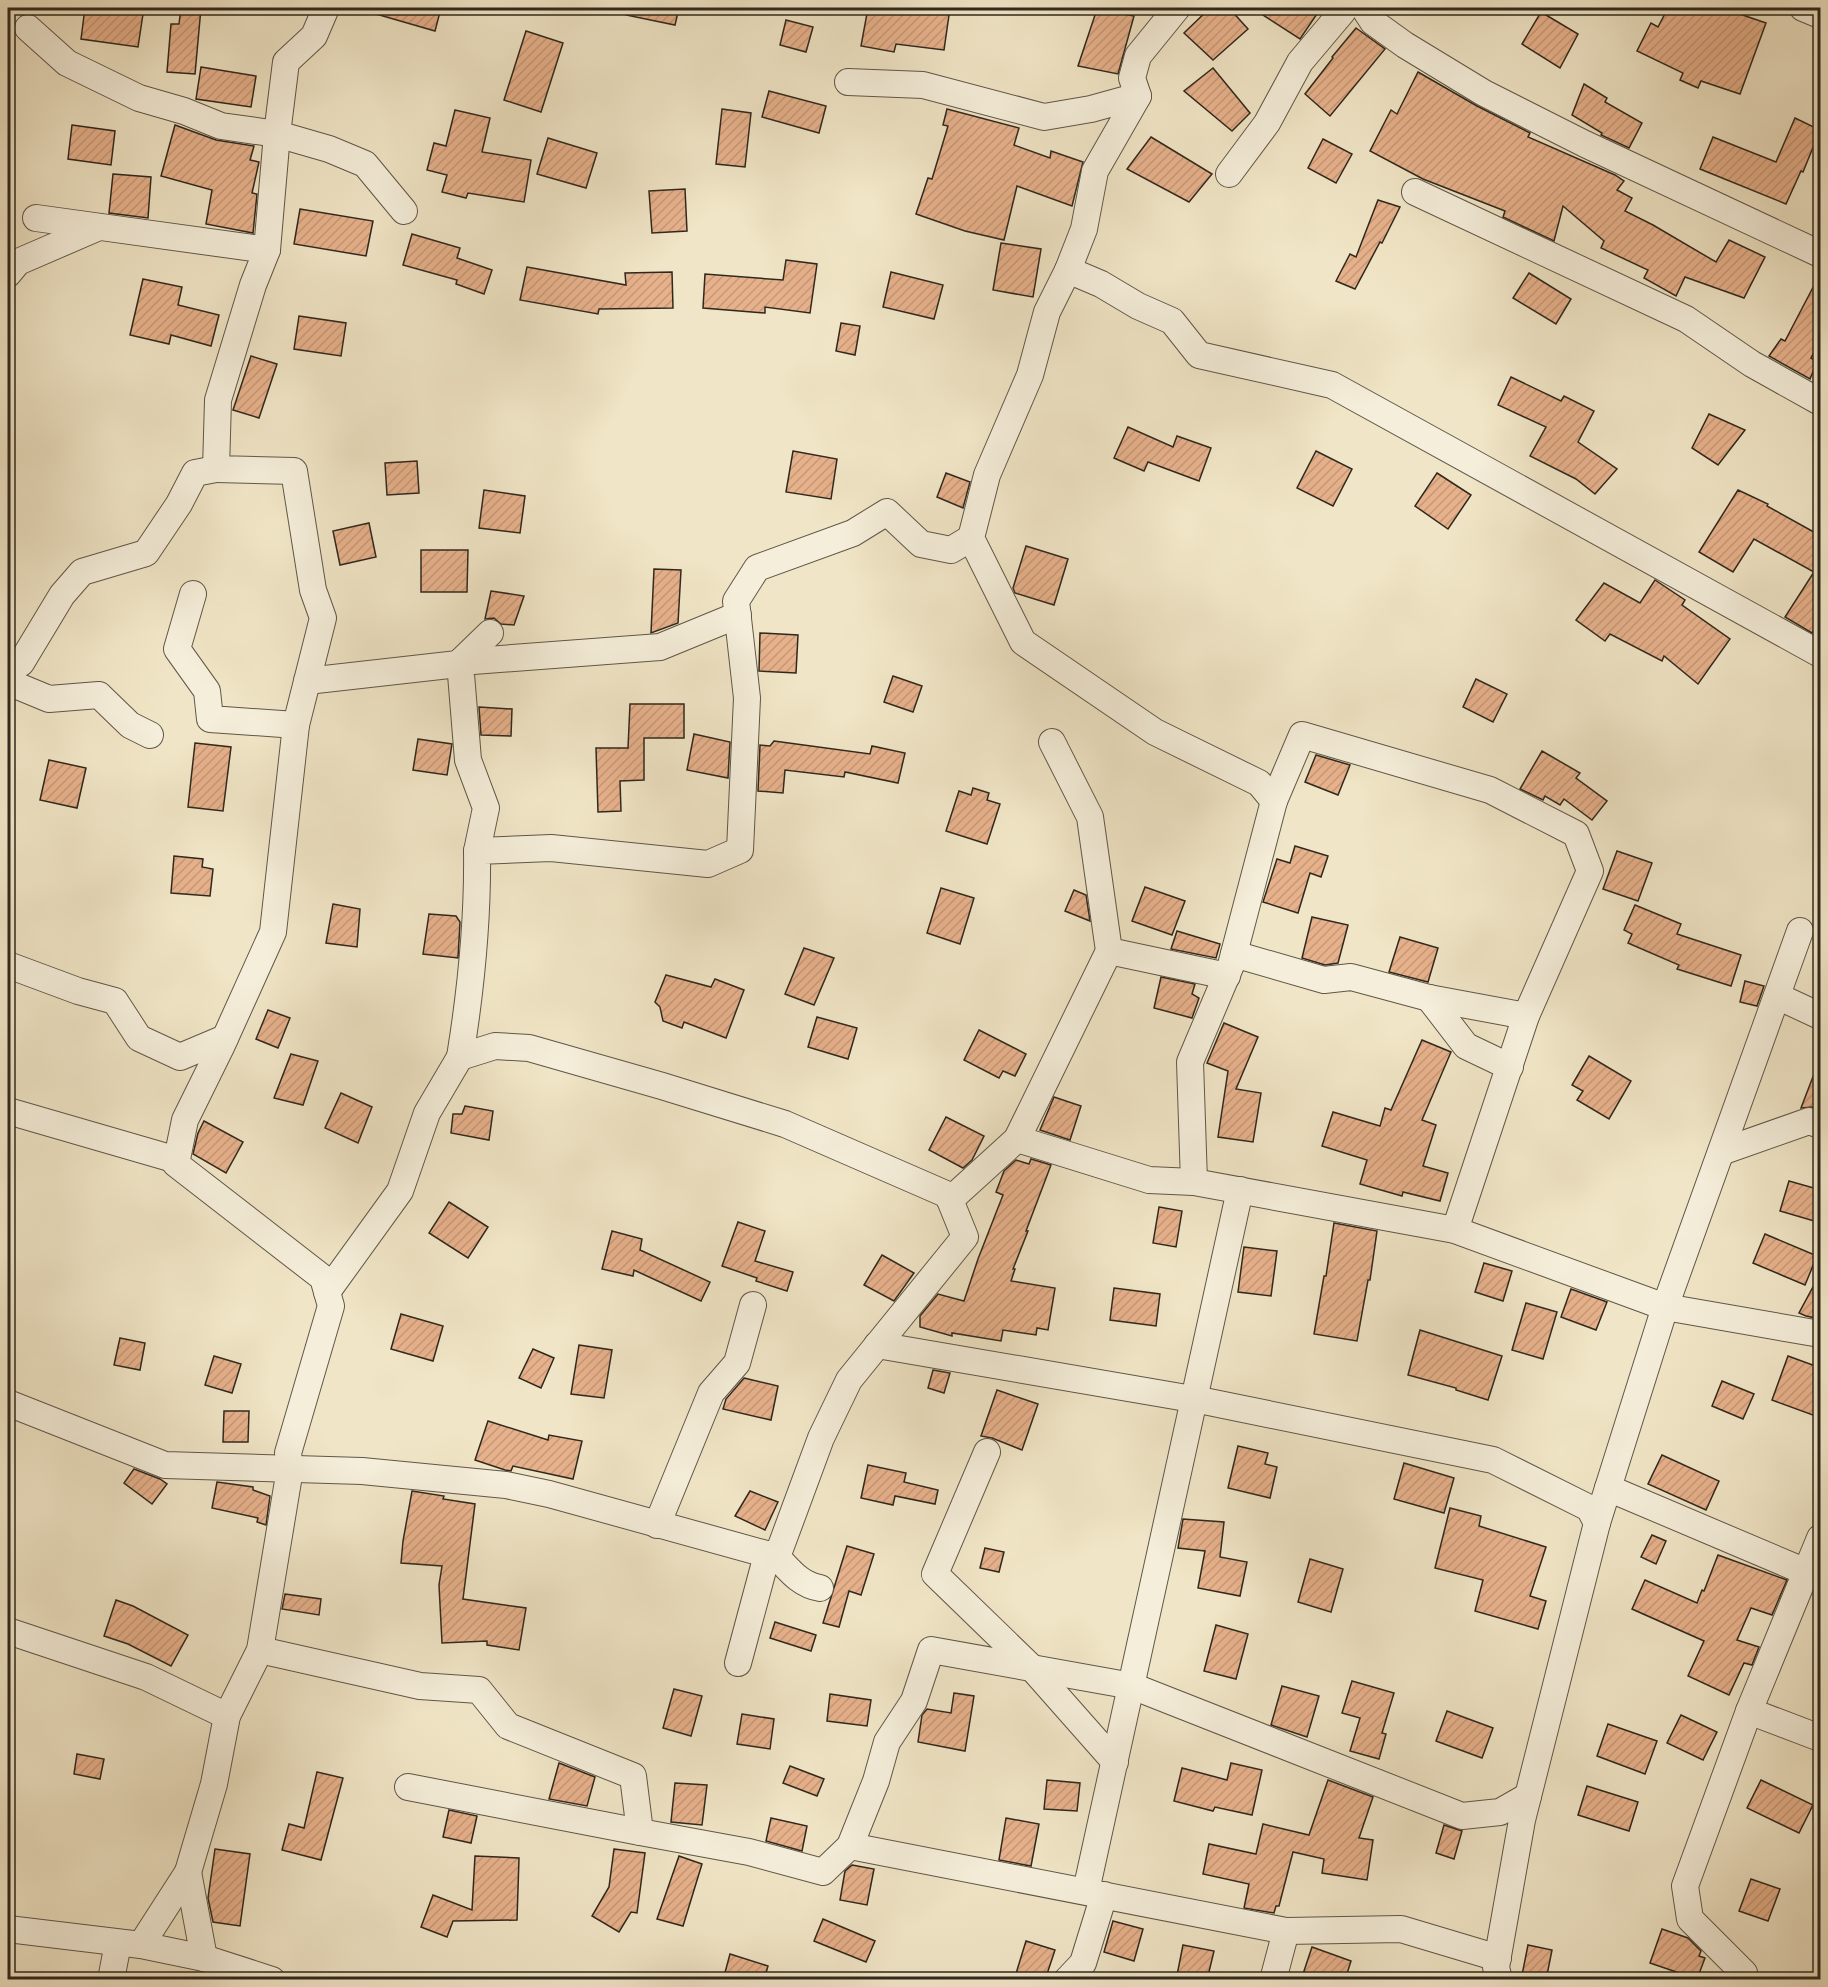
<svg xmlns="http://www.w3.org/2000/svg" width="1828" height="1987" font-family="Alegreya,serif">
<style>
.building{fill:url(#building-hatch);stroke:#2f281e;stroke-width:1.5}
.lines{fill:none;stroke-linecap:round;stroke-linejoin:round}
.minor-casing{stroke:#5f5748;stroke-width:28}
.minor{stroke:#f5eeda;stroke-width:26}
</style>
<defs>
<pattern id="building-hatch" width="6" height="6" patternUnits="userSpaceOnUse" patternTransform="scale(1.5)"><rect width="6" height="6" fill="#e7b18b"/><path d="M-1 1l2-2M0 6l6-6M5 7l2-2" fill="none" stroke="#c69878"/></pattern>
</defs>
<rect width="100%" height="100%" fill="#f0e5c6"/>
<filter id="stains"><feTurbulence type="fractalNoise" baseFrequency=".00333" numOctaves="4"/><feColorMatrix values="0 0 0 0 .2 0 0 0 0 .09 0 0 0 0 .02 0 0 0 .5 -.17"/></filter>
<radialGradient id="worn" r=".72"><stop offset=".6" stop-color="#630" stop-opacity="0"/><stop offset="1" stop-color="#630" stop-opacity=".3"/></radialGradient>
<g class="building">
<polygon points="85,8 143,14 138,47 81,39"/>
<polygon points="181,8 201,8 195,74 167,72 171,24 179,24"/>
<polygon points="370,8 441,8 435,31 369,12"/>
<polygon points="627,8 679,8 675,25 626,15"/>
<polygon points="868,8 950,8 944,50 896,44 894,52 861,46"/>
<polygon points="1210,8 1229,8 1248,29 1213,60 1184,33"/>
<polygon points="1252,8 1321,8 1300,39"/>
<polygon points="1668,8 1736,8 1734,12 1766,23 1740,94 1701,81 1698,88 1680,80 1683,73 1637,51 1651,23 1658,27"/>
<polygon points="1097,9 1134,16 1118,74 1078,66"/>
<polygon points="1541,12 1578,34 1560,68 1522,44"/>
<polygon points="786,20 813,27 806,52 780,45"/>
<polygon points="1356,28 1385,49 1330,116 1305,94 1333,58 1332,57"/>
<polygon points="526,31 563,43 541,112 504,100"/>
<polygon points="201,67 256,76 251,107 196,99"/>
<polygon points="1213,68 1250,113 1232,131 1184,91"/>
<polygon points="1418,72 1477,106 1530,133 1528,137 1615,175 1624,181 1617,190 1632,198 1625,211 1653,225 1716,262 1729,240 1765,257 1744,298 1685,277 1676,296 1644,278 1648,270 1601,248 1604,241 1563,206 1554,241 1503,217 1505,211 1423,179 1370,151 1391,110 1397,114"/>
<polygon points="1584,84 1607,98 1605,102 1642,123 1629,148 1601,135 1602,133 1572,115"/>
<polygon points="769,91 826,106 819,133 762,117"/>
<polygon points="722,109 751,113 745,167 716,164"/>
<polygon points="947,109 1019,128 1014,145 1050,158 1051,151 1083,162 1072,206 1017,186 1004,240 965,231 916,214 928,178 932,179 948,126 943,125"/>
<polygon points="455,110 490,118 482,152 531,160 524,202 468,193 466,198 442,192 447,175 427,170 434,143 446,146"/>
<polygon points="1795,118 1820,130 1803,172 1801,171 1786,204 1700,169 1713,137 1776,162"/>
<polygon points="72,125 115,131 111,165 68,159"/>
<polygon points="175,125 216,140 254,146 250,160 259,162 252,193 257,194 253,233 206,224 212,190 161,176"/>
<polygon points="1151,137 1212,174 1189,202 1127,169"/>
<polygon points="548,138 597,153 586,188 537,174"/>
<polygon points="1323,139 1352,154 1336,183 1308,168"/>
<polygon points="113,174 151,177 148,218 109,213"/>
<polygon points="685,189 687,231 652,233 649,191"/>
<polygon points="1378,200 1400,207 1382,243 1380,242 1355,289 1336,281 1350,254 1356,257"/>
<polygon points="300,209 373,221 366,256 294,244"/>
<polygon points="412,234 460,248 457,258 492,270 484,294 456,284 457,280 403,265"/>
<polygon points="1001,243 1041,249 1033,297 993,290"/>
<polygon points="786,260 817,264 810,313 765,307 765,313 703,308 705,274 783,280"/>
<polygon points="527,267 626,285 625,273 672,272 673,308 599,309 598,314 520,300"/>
<polygon points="891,272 943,285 934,319 883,307"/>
<polygon points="1821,272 1821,339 1811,358 1817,362 1810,379 1769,356 1781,339 1785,341"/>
<polygon points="1529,273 1571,299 1556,324 1513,298"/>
<polygon points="143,279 182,287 178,305 219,315 211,346 171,335 169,344 130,335"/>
<polygon points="299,316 346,323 341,356 294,349"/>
<polygon points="841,323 860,326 855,355 836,351"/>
<polygon points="251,356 277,364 259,418 233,410"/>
<polygon points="1511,377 1561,401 1564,396 1594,411 1578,442 1617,469 1595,494 1576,479 1530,456 1546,427 1498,405"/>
<polygon points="1709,414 1745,430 1718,465 1692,448"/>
<polygon points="1128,427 1173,447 1177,436 1211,448 1199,481 1148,462 1144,471 1114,458"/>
<polygon points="793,451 837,459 831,499 786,492"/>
<polygon points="1316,451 1352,469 1333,506 1297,488"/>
<polygon points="417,461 419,493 387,495 385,463"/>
<polygon points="946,473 970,482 963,508 937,497"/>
<polygon points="1437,473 1471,495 1448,529 1415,506"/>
<polygon points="484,490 525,496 520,533 479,528"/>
<polygon points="1738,490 1768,504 1767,506 1821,536 1821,620 1812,633 1785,617 1814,572 1754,539 1733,572 1699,552"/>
<polygon points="369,523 376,557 340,565 333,531"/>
<polygon points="1026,546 1068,559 1054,605 1015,593 1013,588"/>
<polygon points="421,550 468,550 467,592 421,592"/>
<polygon points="654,569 681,570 678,623 651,633"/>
<polygon points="1655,580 1685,600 1682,605 1730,639 1698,684 1664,656 1662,661 1610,634 1605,641 1576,620 1604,583 1640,603"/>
<polygon points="491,591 524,596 514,625 501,624 494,618 485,619"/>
<polygon points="760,633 798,635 796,673 759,671"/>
<polygon points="893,676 922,686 913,712 884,702"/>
<polygon points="1476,679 1507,694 1493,722 1463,707"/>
<polygon points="630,704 684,704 684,738 644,738 644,780 620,781 621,811 598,812 596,748 628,748"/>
<polygon points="479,707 512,709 511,736 481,735"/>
<polygon points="694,734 730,742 728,778 687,770"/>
<polygon points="418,739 452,744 447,775 413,770"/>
<polygon points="774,741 870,754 872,746 905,753 898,783 845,772 844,777 785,770 783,793 758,791 760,745 770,746"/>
<polygon points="195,743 231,747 223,811 188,807"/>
<polygon points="1542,751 1580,773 1576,778 1607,801 1592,820 1564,799 1560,805 1545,796 1543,800 1520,789"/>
<polygon points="1316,755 1350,765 1338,795 1305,782"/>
<polygon points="49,760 86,768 77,808 40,800"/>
<polygon points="973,788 989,793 987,800 1000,804 987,844 946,831 959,791 971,795"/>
<polygon points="1295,846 1328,856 1321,877 1310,873 1298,913 1263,902 1277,859 1290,863"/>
<polygon points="1617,851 1652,863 1638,901 1603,889"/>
<polygon points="174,856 203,859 202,867 213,869 210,896 171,893"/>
<polygon points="1145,887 1185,901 1172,935 1132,921"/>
<polygon points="941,888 974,898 960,944 927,933"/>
<polygon points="1074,890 1086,895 1090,921 1065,911"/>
<polygon points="333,904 360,909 357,947 326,943"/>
<polygon points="1635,905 1681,924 1677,934 1741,955 1731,986 1677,969 1679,965 1628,943 1632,934 1624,930"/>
<polygon points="429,914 456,916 460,922 458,958 423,954"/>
<polygon points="1312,917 1348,925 1338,963 1325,965 1302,958"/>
<polygon points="1177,931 1220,944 1216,958 1171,949"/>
<polygon points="1400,937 1438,948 1428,982 1389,972"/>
<polygon points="804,948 834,958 814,1005 785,994"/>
<polygon points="666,975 711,987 715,979 744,990 726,1038 684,1022 682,1028 663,1021 660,1007 655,1002"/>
<polygon points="1161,977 1195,984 1192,994 1199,998 1192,1018 1154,1008"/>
<polygon points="1745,981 1764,986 1757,1006 1740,1002"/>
<polygon points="268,1010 290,1018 278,1048 256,1039"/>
<polygon points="817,1017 857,1028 848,1059 808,1047"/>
<polygon points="1224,1023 1258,1037 1236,1089 1261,1093 1253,1142 1218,1137 1228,1071 1207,1063"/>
<polygon points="979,1030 1026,1054 1015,1076 1003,1071 999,1078 964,1060"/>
<polygon points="1422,1040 1451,1052 1422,1120 1436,1125 1423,1166 1448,1173 1440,1201 1403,1192 1402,1196 1360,1184 1367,1160 1322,1146 1333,1112 1380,1126 1385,1108 1391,1110"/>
<polygon points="291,1054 318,1061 303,1105 274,1098"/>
<polygon points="1589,1056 1631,1081 1609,1119 1577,1100 1583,1091 1572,1085"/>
<polygon points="1819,1061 1821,1061 1821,1109 1813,1107 1801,1108"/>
<polygon points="341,1093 372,1107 358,1143 325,1128"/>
<polygon points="1054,1097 1081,1106 1070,1140 1040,1130"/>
<polygon points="465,1106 493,1111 489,1140 451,1133 453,1114 462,1114"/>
<polygon points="946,1117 984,1136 972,1160 963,1168 929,1150"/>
<polygon points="204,1121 243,1142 226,1173 193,1154 198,1133"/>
<polygon points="1031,1159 1051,1165 1026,1231 1028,1231 1013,1269 1015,1269 1011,1281 1055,1288 1048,1330 1037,1328 1036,1335 1003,1330 1001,1341 952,1333 952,1336 920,1327 920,1316 938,1294 964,1301 978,1259 1003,1195 996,1192 1004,1171 1016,1160 1029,1164"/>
<polygon points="1789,1181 1821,1190 1821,1223 1780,1211"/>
<polygon points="449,1202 488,1227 468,1258 429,1233"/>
<polygon points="1159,1207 1182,1211 1176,1247 1153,1243"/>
<polygon points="738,1222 765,1231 755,1261 793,1272 787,1291 756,1281 757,1278 722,1266"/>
<polygon points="1334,1223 1377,1231 1370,1280 1368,1280 1357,1341 1314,1334 1324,1276 1326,1276"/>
<polygon points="612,1231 642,1239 640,1250 710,1282 701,1301 634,1270 633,1276 602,1269"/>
<polygon points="1765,1234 1817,1256 1805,1285 1753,1263"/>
<polygon points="1244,1247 1277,1251 1271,1296 1238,1292"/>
<polygon points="882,1255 914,1273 894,1301 864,1285"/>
<polygon points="1484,1263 1512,1271 1503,1301 1475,1292"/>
<polygon points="1821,1272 1821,1319 1806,1316 1799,1313"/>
<polygon points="1114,1288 1160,1294 1156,1326 1110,1320"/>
<polygon points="1571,1289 1607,1302 1596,1330 1561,1317"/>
<polygon points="1526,1303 1557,1312 1543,1359 1512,1350"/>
<polygon points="401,1314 443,1326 433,1361 391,1349"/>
<polygon points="1420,1330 1502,1356 1488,1400 1456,1390 1456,1388 1408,1375"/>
<polygon points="120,1338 145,1343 140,1370 114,1365"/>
<polygon points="579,1345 612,1350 604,1398 571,1394"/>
<polygon points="533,1349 554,1358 541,1388 519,1378"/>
<polygon points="214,1356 241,1364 232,1393 205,1385"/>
<polygon points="1788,1356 1821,1368 1821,1418 1772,1400"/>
<polygon points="933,1370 950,1373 944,1393 928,1388"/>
<polygon points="744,1378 778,1386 771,1420 723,1409 726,1399"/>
<polygon points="1722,1381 1754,1394 1743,1419 1712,1406"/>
<polygon points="997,1390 1038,1404 1022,1450 992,1438 981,1436"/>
<polygon points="224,1411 249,1411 248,1442 223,1442"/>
<polygon points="488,1421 548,1440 549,1435 582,1441 573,1479 513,1466 511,1471 505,1470 475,1460"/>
<polygon points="1238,1446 1268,1453 1265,1464 1277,1467 1270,1498 1228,1488"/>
<polygon points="1662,1455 1719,1481 1706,1510 1648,1484"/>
<polygon points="1404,1463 1454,1478 1444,1513 1394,1499"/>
<polygon points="868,1465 906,1473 904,1482 938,1490 935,1504 895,1496 893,1505 861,1498"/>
<polygon points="134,1469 160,1479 167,1484 152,1504 124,1483"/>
<polygon points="217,1482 253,1487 253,1490 270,1496 266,1525 257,1522 258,1518 212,1508"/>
<polygon points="412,1491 444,1496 443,1499 475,1504 463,1599 526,1608 519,1650 487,1645 487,1641 442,1643 439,1585 442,1566 401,1563 403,1541"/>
<polygon points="750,1491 778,1502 765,1530 735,1516"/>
<polygon points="1450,1508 1481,1516 1479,1526 1546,1547 1530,1596 1546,1601 1538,1629 1475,1611 1483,1580 1435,1568"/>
<polygon points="1183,1519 1224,1522 1220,1557 1247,1562 1240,1596 1198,1588 1205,1551 1178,1548"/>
<polygon points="1652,1535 1666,1541 1656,1564 1641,1557"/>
<polygon points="847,1546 874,1554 861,1595 849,1591 839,1627 823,1623"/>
<polygon points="985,1548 1004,1552 999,1572 980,1568"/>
<polygon points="1718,1555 1787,1580 1772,1615 1751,1608 1737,1640 1759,1647 1752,1665 1744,1663 1729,1695 1688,1676 1704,1641 1632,1609 1645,1580 1697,1603 1702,1590 1704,1591"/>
<polygon points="1310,1559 1343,1569 1331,1612 1298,1602"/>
<polygon points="285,1594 321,1599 319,1615 282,1609"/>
<polygon points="116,1600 133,1606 188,1635 171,1666 128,1644 104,1636"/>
<polygon points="775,1622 816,1635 811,1651 770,1638"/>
<polygon points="1216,1625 1248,1634 1236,1679 1204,1671"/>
<polygon points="1352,1681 1394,1693 1382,1733 1386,1734 1379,1759 1350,1751 1360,1718 1342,1713"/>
<polygon points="1282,1686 1319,1696 1307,1737 1271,1725"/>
<polygon points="674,1689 702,1696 691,1736 663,1728"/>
<polygon points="954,1693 974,1696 965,1751 918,1742 922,1715 927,1709 951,1713"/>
<polygon points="830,1694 871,1700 867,1726 827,1721"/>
<polygon points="1447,1711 1493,1728 1482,1758 1436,1741"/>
<polygon points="742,1714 774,1719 770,1749 737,1744"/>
<polygon points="1681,1715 1717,1732 1703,1760 1667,1743"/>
<polygon points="1608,1724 1657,1741 1645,1774 1597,1756"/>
<polygon points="77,1754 104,1759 100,1779 74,1774"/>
<polygon points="559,1763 595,1777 587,1806 549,1799"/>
<polygon points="1231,1763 1262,1770 1252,1815 1215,1807 1213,1811 1174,1801 1182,1768 1227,1780"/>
<polygon points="790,1766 824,1779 817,1796 783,1783"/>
<polygon points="317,1772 343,1778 321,1860 282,1850 289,1824 304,1828"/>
<polygon points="1047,1780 1080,1783 1077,1811 1044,1809"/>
<polygon points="1328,1780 1373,1797 1359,1838 1373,1840 1367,1880 1322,1873 1324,1859 1293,1852 1279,1906 1276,1906 1274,1913 1244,1908 1249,1884 1203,1874 1209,1844 1256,1854 1263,1824 1309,1835"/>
<polygon points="1761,1780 1813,1805 1799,1833 1747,1808"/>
<polygon points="675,1783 707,1785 702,1825 671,1822"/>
<polygon points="1587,1786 1638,1802 1629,1831 1578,1815"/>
<polygon points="449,1810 477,1816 471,1843 443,1837"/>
<polygon points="771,1818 807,1826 802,1851 766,1841"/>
<polygon points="1006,1818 1039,1824 1031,1866 999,1860"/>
<polygon points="1444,1825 1462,1831 1454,1859 1436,1853"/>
<polygon points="215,1849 250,1854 240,1926 213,1922 208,1898"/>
<polygon points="614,1849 645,1853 637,1913 631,1912 619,1932 592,1916 609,1887"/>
<polygon points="475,1856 519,1858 517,1920 453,1921 447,1937 421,1927 433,1895 472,1910"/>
<polygon points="679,1856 702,1864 683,1926 657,1919"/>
<polygon points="852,1865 874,1869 867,1905 840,1900 845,1871"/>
<polygon points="1751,1879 1780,1889 1768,1921 1739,1911"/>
<polygon points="823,1919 875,1941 866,1962 814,1941"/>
<polygon points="1113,1921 1143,1929 1134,1961 1104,1952"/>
<polygon points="1662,1929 1688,1938 1701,1951 1699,1956 1705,1958 1697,1979 1650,1963"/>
<polygon points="1026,1941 1055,1950 1045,1980 1014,1980"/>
<polygon points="1183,1945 1214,1951 1207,1980 1176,1980"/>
<polygon points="1528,1945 1552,1950 1546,1980 1521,1980"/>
<polygon points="1312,1947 1351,1961 1345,1980 1301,1980"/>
<polygon points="730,1954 768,1966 764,1980 723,1980"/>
</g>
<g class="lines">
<defs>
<g id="minor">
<polyline points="1364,8 1373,22 1405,45 1484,93 1585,144 1820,254"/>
<polyline points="1803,8 1820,15"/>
<polyline points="28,28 67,63 139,98 184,111 221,126 277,134 329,149 365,164 404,211"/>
<polyline points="848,82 923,85 1044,117 1091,109 1138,96 1095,171 1084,229 1068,270"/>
<polyline points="1138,96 1132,78 1138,56 1177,8"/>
<polyline points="1229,174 1267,123 1300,62 1343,11 1344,8"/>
<polyline points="1415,192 1686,319 1752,364 1820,402"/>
<polyline points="36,218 267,250"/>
<polyline points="8,274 18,262 99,227"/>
<polyline points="193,594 177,649 207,691 210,719 296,725"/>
<polyline points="8,671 21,663 62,595 82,572 146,553 179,504 195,473 216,469"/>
<polyline points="307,681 458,664 490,633"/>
<polyline points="8,682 49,699 99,695 130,725 150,735"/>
<polyline points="1274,801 1259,783 1155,732 1023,642 971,538 987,475 1030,375 1047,312 1068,270 1101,284 1138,306 1172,321 1199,355 1332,385 1820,654"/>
<polyline points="477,851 486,808 468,760 460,662 660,647 738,615"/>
<polyline points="1109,951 1227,976"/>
<polyline points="1234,954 1324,980 1351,977 1429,998 1526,1016"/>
<polyline points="8,965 78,991 115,1001 139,1038 180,1057 225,1038"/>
<polyline points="1777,996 1820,1016"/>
<polyline points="1429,998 1466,1046 1510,1067"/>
<polyline points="8,1111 177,1160"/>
<polyline points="1017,1139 1149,1180 1194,1182 1455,1230 1665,1307 1820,1334"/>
<polyline points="1721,1152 1809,1121 1820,1125"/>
<polyline points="1194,1182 1190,1062 1231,965 1274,801 1302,735 1490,790 1576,834 1590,871 1526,1016 1455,1230"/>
<polyline points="950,1200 1017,1139 1109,951 1090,817 1052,742"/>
<polyline points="327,1292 400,1191 427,1113 460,1057"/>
<polyline points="877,1345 1204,1401 1493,1460 1589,1508 1597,1523"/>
<path d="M8,1403L165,1465L362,1471L506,1485L549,1494L777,1557L821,1438L849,1380L965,1237L948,1195L785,1124L662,1086L529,1048L495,1046L460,1057C471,989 478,920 477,851L551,848L708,864L740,850L747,698L736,601L757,568L853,533L887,512L921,544L951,550L971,538"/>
<polyline points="987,1452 935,1574 1032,1668 1115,1762"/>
<polyline points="1608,1488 1806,1572"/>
<polyline points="657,1525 711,1393 737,1363 753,1305"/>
<path d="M777,1557C791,1572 801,1585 820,1588"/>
<polyline points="8,1631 146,1677 227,1716"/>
<polyline points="260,1650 420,1686 479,1690 508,1726 633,1776 640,1832 749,1852 823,1872 850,1846 876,1781 887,1742 914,1701 931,1650 1132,1686 1462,1816 1500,1812 1528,1796"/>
<polyline points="738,1663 767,1555"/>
<polyline points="1749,1711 1820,1738"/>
<polyline points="408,1787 640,1832"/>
<polyline points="850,1846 1286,1931 1401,1929 1498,1958"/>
<polyline points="188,1872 204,1958"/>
<polyline points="1086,1891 1240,1190"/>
<polyline points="8,1929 141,1945 204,1958 272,1980"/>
<polyline points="141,1945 188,1872 214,1784 227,1716 260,1650 290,1469 288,1453 331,1306 323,1278 176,1164 185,1120 222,1045 273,932 296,725 323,618 313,590 294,471 216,469 218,400 253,285 267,250 277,134 286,62 314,36 326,8"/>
<polyline points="111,1980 118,1943"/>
<polyline points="1067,1980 1083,1963 1104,1895"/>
<polyline points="1273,1980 1286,1931"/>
<polyline points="1499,1980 1496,1967 1522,1820 1597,1523 1665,1307 1800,931"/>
<polyline points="1743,1980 1744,1973 1690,1919 1685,1886 1749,1711 1820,1538"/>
</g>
</defs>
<use href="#minor" class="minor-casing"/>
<use href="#minor" class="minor"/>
</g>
<rect width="1828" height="1987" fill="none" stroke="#f0e5c6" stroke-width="30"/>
<rect x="9" y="9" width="1810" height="1969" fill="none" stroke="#2f281e" stroke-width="3"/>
<rect x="15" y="15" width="1798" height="1957" fill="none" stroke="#2f281e" stroke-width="1.5"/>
<rect width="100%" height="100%" filter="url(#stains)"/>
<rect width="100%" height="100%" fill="url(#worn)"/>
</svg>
